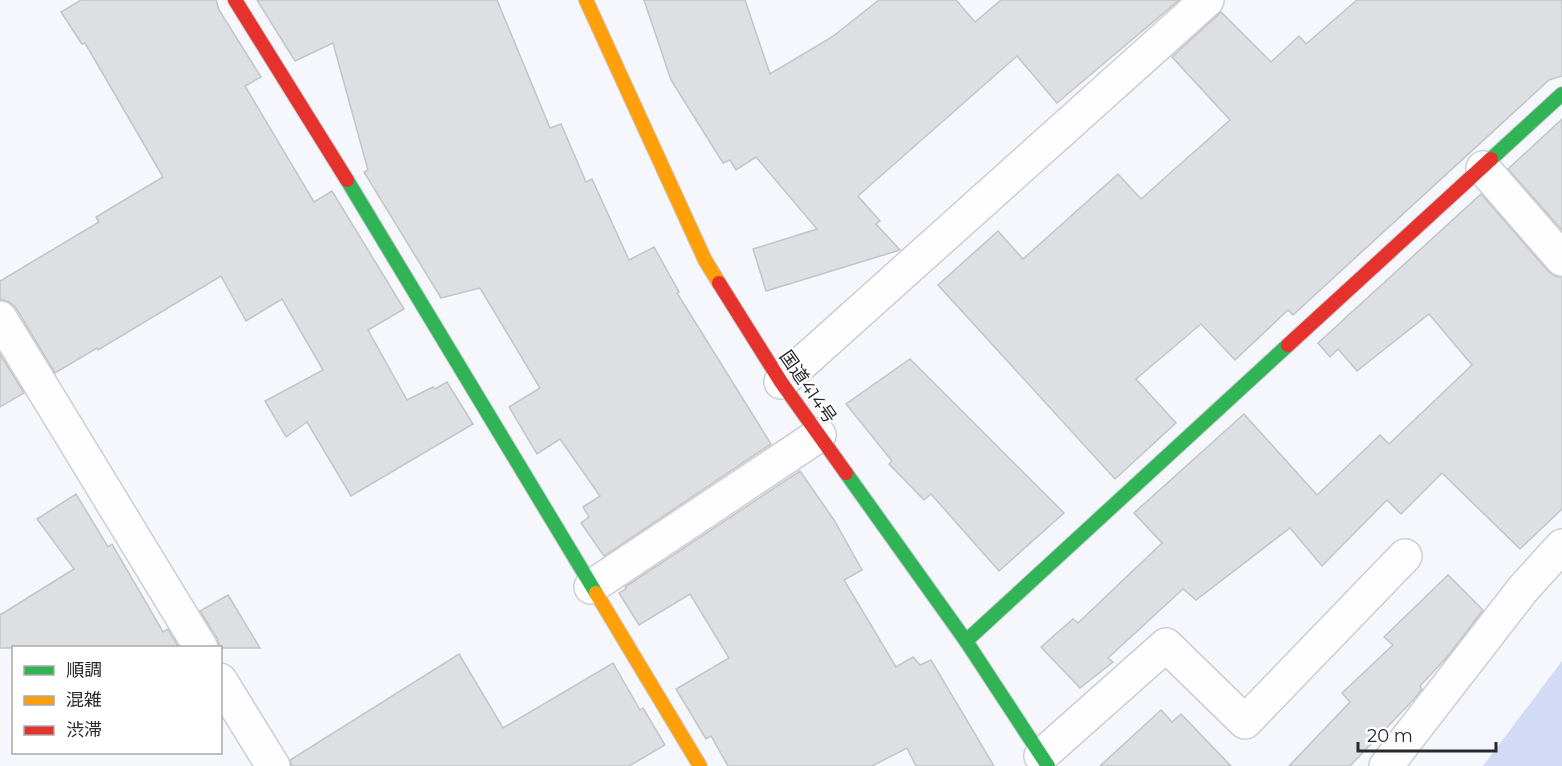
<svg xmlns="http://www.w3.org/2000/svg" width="1562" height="766" font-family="Montserrat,'Noto Sans JP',sans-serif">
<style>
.green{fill:#d3daf6}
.building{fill:#dedfe3;stroke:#c3c4c8;stroke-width:1.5}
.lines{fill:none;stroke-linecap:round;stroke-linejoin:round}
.street-casing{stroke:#cdced3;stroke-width:36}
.fast-casing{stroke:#cdced3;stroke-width:16}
.slow-casing{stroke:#cdced3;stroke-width:16}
.jam-casing{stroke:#cdced3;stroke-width:16}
.street{stroke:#fefeff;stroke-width:33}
.fast{stroke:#30b455;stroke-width:14}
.slow{stroke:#ff9f0a;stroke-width:14}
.jam{stroke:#e5322d;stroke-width:14}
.labels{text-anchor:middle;stroke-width:4.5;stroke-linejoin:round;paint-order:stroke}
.street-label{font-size:18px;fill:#28292e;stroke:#fff}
</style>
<rect width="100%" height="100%" fill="#f6f7fc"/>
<polygon class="green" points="1562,661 1562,766 1483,766"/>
<g class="building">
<polygon points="81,0 216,0 219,10 261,77 245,86 314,202 332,191 404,309 368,330 407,400 433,387 435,389 447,382 473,424 351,496 307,422 286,437 265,401 323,370 282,299 246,321 221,276 98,350 97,348 55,373 16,308 9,302 0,299 0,281 99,222 96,217 163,177 85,43 82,44 61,12"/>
<polygon points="257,0 497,0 550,128 561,124 586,182 592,179 629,260 654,247 679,292 677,293 771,444 604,556 581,523 589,517 583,507 600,496 560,439 537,454 509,407 540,388 480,288 441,298 364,172 368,170 333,43 295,61"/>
<polygon points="644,0 745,0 770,74 832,37 879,0 956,0 975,22 1001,0 1179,0 1057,103 1017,56 858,196 880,221 876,224 900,250 766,291 753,249 817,229 756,157 736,170 730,160 723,163 671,80"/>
<polygon points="1357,0 1562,0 1562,76 1549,80 1293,315 1288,310 1235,360 1201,324 1136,379 1176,423 1115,479 938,285 998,231 1023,259 1118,174 1141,199 1230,120 1172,57 1221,12 1271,62 1299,36 1306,44"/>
<polygon points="1562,119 1562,230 1508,169"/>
<polygon points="1481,194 1548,271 1555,276 1562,277 1562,509 1520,549 1442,473 1401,514 1387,500 1322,566 1290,528 1196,600 1183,589 1108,658 1113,662 1080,688 1041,647 1073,619 1078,623 1162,543 1134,513 1244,414 1317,495 1380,435 1389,444 1472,365 1429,314 1357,371 1338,349 1330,357 1318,343"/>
<polygon points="0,354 24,393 0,407"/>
<polygon points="910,359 1064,513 999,571 931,494 924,500 889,464 892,461 846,404"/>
<polygon points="800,471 834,520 862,570 844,580 896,667 913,657 920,665 931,660 994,766 916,766 907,748 872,766 728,766 711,736 706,739 676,689 729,658 690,594 639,625 619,593 626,589 625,587"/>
<polygon points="76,494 108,547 112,544 163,632 168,629 179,648 0,648 0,615 74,569 37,519"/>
<polygon points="1448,575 1483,610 1447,657 1420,686 1422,689 1415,698 1350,766 1289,766 1350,702 1342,693 1393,645 1384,637"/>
<polygon points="228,595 260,648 220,648 217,638 200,611"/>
<polygon points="459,654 503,728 613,663 640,710 643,708 665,745 629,766 292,766 290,760"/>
<polygon points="1161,710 1172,722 1181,714 1231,766 1100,766"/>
</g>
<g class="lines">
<defs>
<g id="street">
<polyline points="1483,168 1562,259"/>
<polyline points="0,318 201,648"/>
<polyline points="781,382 1207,0"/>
<polyline points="591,587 819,435"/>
<polyline points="220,680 273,766"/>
<polyline points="1041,756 1166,645 1245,722 1405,556"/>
<polyline points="1386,766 1523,589 1562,546"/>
</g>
<g id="fast">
<polyline points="1491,159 1562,94"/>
<polyline points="347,180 596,593"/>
<polyline points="846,473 966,641 1048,766"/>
<polyline points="966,641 1288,345"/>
</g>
<g id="slow">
<polyline points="586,0 705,260 719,283"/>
<polyline points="596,593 700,766"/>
</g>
<g id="jam">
<polyline points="235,0 347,180"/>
<polyline points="719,283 781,382 846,473"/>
<polyline points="1288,345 1491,159"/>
</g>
</defs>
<use href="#street" class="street-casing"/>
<use href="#fast" class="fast-casing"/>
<use href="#slow" class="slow-casing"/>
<use href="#jam" class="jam-casing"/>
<use href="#street" class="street"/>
<use href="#fast" class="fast"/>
<use href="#slow" class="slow"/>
<use href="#jam" class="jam"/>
</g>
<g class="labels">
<g class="street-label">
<text transform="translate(808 387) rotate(55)" y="6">国道414号</text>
</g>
</g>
<rect x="12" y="646" width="210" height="108" fill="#ffffff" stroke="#a9a9ab" stroke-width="1.5"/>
<rect x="24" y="666" width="30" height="9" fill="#30b455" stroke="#a9a9ab" stroke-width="1.5"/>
<text x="66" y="676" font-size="18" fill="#28292e">順調</text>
<rect x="24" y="696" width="30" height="9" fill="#ff9f0a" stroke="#a9a9ab" stroke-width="1.5"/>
<text x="66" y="706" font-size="18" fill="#28292e">混雑</text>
<rect x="24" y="726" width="30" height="9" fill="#e5322d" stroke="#a9a9ab" stroke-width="1.5"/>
<text x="66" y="736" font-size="18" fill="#28292e">渋滞</text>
<path d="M1358 742v9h138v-9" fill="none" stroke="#28292e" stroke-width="3"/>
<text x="1367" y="742" font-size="18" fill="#28292e" stroke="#ffffff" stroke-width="4.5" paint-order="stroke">20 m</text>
</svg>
